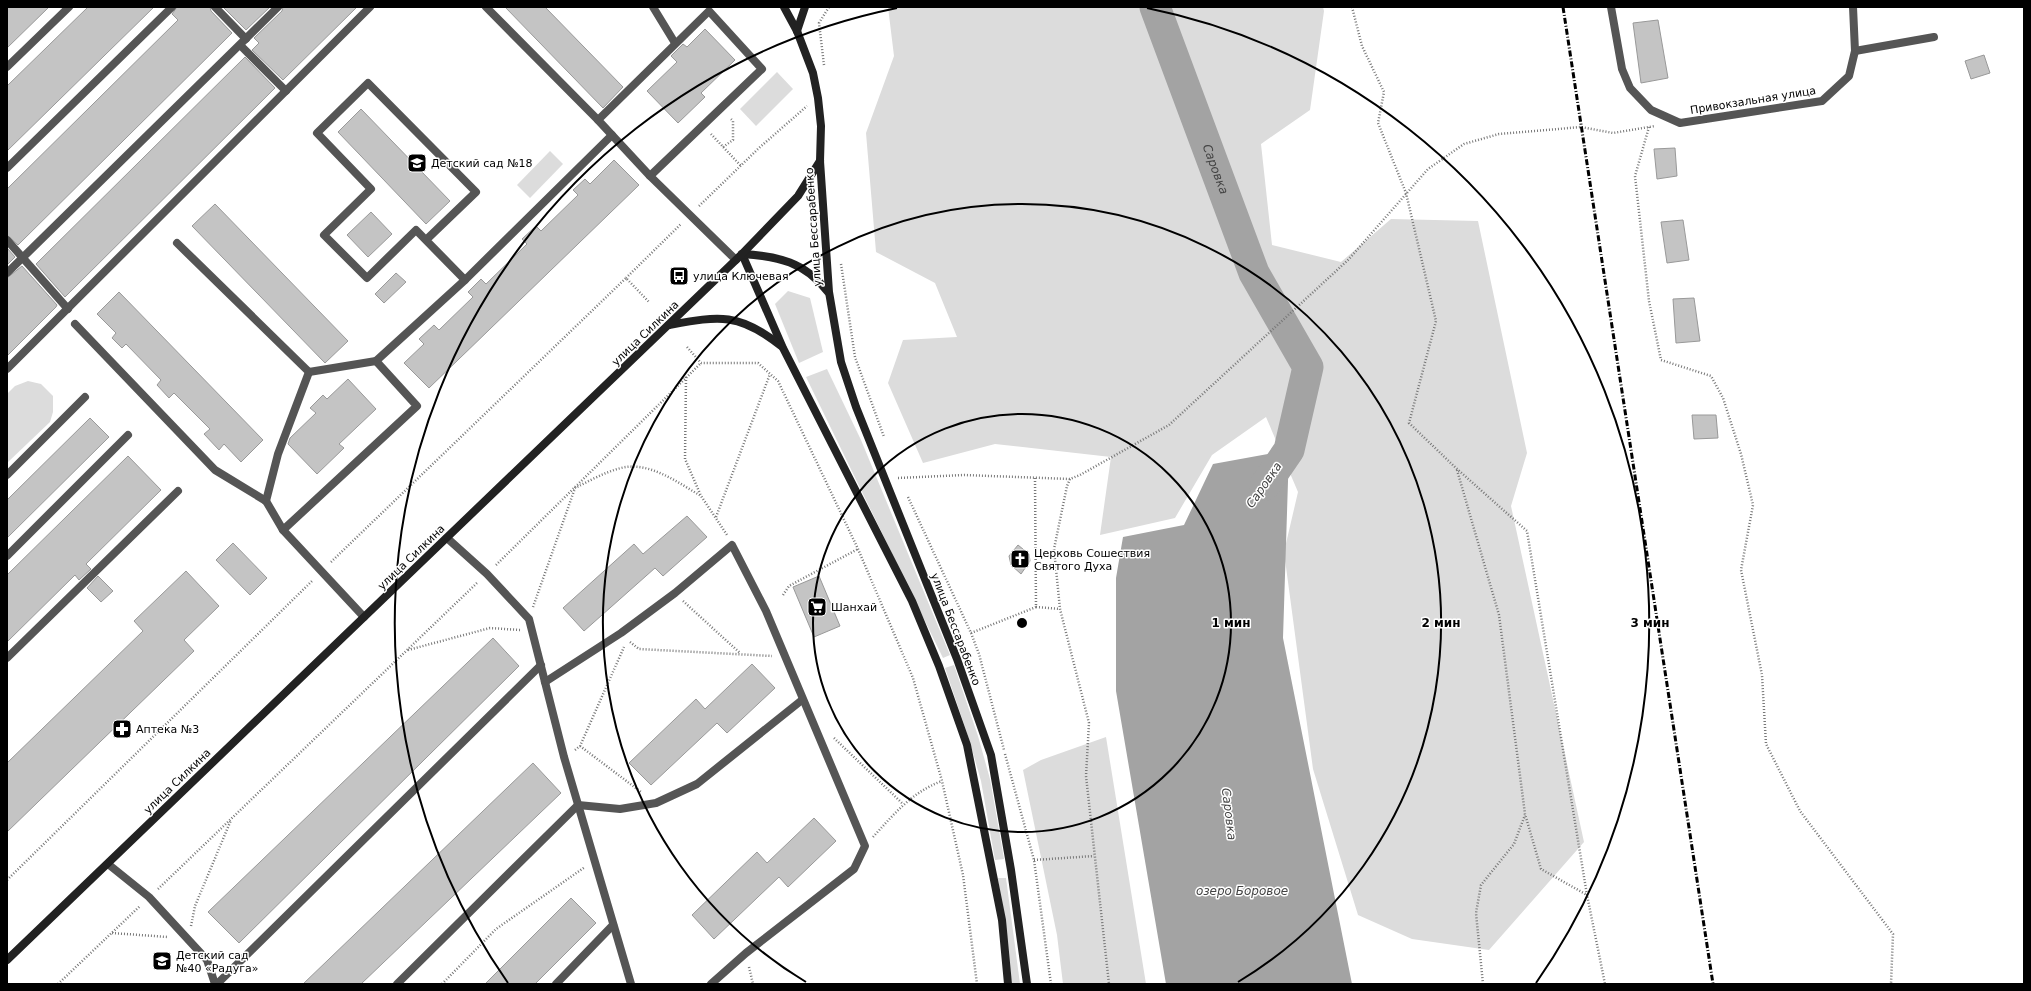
<svg xmlns="http://www.w3.org/2000/svg" width="2031" height="991" font-family="'DejaVu Sans',sans-serif">
<style>
.green{fill:#dcdcdc}
.water{fill:#a3a3a3}
.lines{fill:none;stroke-linecap:round;stroke-linejoin:round}
.river{stroke:#a3a3a3;stroke-width:31}
.building{fill:#c4c4c4;stroke:#999}
.path{stroke:#777;stroke-width:2.5;stroke-dasharray:1 2;stroke-linecap:butt}
.lane{stroke:#555;stroke-width:8}
.street{stroke:#555;stroke-width:8}
.secondary{stroke:#222;stroke-width:8}
.rail{stroke:#000;stroke-width:3;stroke-dasharray:6 2 1 2;stroke-linecap:butt}
.ring{fill:none;stroke:#000;stroke-width:2}
.labels{text-anchor:middle;stroke-width:3;stroke-linejoin:round;paint-order:stroke}
.street-label{font-size:11px;fill:#000;stroke:#fff}
.poi-label{font-size:11px;fill:#000;stroke:#fff;text-anchor:start}
.water-label{font-size:12px;font-style:italic;fill:#444;stroke:#fff}
.centre{fill:#000;stroke:#fff;stroke-width:2}
.ring-label{font-size:12px;text-anchor:middle;font-weight:bold;fill:#000;stroke:#fff;stroke-width:3;stroke-linejoin:round;paint-order:stroke}
</style>
<rect width="100%" height="100%" fill="#fff"/>
<g class="green">
<polygon points="888,7 1323,7 1324,11 1310,110 1261,144 1272,245 1341,262 1391,219 1478,221 1527,453 1511,506 1584,842 1489,950 1412,939 1358,915 1313,769 1284,552 1298,492 1266,417 1212,455 1175,518 1100,535 1111,457 995,444 923,463 888,383 903,340 957,337 935,283 876,252 866,133 894,56"/>
<polygon points="777,72 793,89 756,126 740,109"/>
<polygon points="550,151 563,164 530,198 517,185"/>
<polygon points="788,291 810,298 823,352 799,363 775,304"/>
<polygon points="827,369 861,440 950,655 943,658 806,377"/>
<polygon points="28,381 41,384 53,396 53,412 50,422 7,463 7,394 15,386"/>
<polygon points="954,665 978,736 990,779 1004,859 995,860 981,781 969,739 945,668"/>
<polygon points="1106,737 1146,984 1063,984 1057,935 1023,770 1041,760"/>
<polygon points="998,878 1006,878 1020,984 1012,984"/>
</g>
<polygon class="water" points="1289,450 1283,638 1352,984 1166,984 1116,691 1116,578 1123,537 1184,525 1213,464"/>
<g class="lines">
<path class="river" id="s1" d="M1155,7L1254,273L1308,367L1289,450L1265,485"/>
</g>
<g class="building">
<polygon points="7,7 49,7 7,48"/>
<polygon points="88,7 154,7 7,151 7,86"/>
<polygon points="177,7 210,7 211,11 232,33 18,245 7,235 7,189 178,20 172,14"/>
<polygon points="223,7 270,7 246,30"/>
<polygon points="283,7 357,7 283,80 252,50 259,43 254,38 282,11"/>
<polygon points="505,7 545,7 623,87 603,108"/>
<polygon points="1658,20 1668,78 1641,83 1633,23"/>
<polygon points="705,29 735,60 701,93 705,97 678,123 647,91 677,62 671,56 683,44 687,47"/>
<polygon points="1984,55 1990,73 1971,79 1965,61"/>
<polygon points="245,57 275,88 65,297 36,264"/>
<polygon points="361,109 450,201 426,224 338,132"/>
<polygon points="1675,148 1677,176 1657,179 1654,149"/>
<polygon points="614,160 639,185 429,388 404,363 424,344 419,339 434,325 439,330 473,297 468,292 481,279 486,284 527,244 522,239 536,226 541,231 578,195 573,190 585,179 590,184"/>
<polygon points="215,204 348,341 325,363 192,226"/>
<polygon points="371,212 392,234 368,257 347,235"/>
<polygon points="1683,220 1689,260 1667,263 1661,222"/>
<polygon points="7,248 15,257 7,265"/>
<polygon points="22,266 57,305 56,307 7,356 7,278"/>
<polygon points="396,273 406,282 384,303 375,294"/>
<polygon points="119,292 263,440 241,462 224,444 219,450 204,434 210,429 174,393 169,398 157,385 161,380 126,344 122,348 112,338 116,333 97,314"/>
<polygon points="1694,298 1700,341 1676,343 1673,299"/>
<polygon points="348,379 376,409 339,444 344,448 317,474 288,444 290,438 316,413 310,408 323,395 327,399"/>
<polygon points="1692,415 1716,415 1718,438 1694,439"/>
<polygon points="90,418 109,437 7,538 7,500"/>
<polygon points="128,456 161,490 86,564 91,569 79,580 75,575 7,642 7,575"/>
<polygon points="687,516 707,537 663,576 655,568 584,631 563,608 634,544 643,554"/>
<polygon points="233,543 267,578 250,595 216,560"/>
<polygon points="1018,545 1029,554 1030,561 1021,574 1011,565 1009,556"/>
<polygon points="186,571 219,606 184,640 194,651 7,832 7,763 143,631 134,621"/>
<polygon points="98,576 113,591 101,602 87,588"/>
<polygon points="819,576 840,626 814,637 793,587"/>
<polygon points="493,638 519,666 239,943 208,912"/>
<polygon points="752,664 775,688 727,733 717,723 651,785 629,763 696,699 705,709"/>
<polygon points="533,763 561,793 361,984 303,984"/>
<polygon points="814,818 836,841 788,887 779,877 714,939 692,915 757,852 767,863"/>
<polygon points="571,898 596,923 535,984 485,984"/>
</g>
<g class="lines">
<g class="path">
<polyline points="1352,7 1362,46 1384,92 1378,123 1406,193 1436,321 1409,423 1457,469 1527,531 1587,895 1605,984"/>
<polyline points="824,65 819,23 829,7"/>
<polyline points="1649,127 1635,176 1649,301 1661,360 1711,376 1723,398 1741,454 1753,505 1741,570 1762,675 1766,744 1800,811 1893,934 1891,984"/>
<polyline points="711,134 741,166"/>
<polyline points="723,147 733,140 733,121 730,118"/>
<polyline points="699,206 759,148 807,106"/>
<polyline points="841,264 855,357 884,437"/>
<polyline points="626,278 681,224"/>
<polyline points="687,347 701,363 758,363 778,381 858,549 913,678 942,781 963,875 977,984"/>
<polyline points="686,377 685,459 701,496 727,535"/>
<polyline points="1457,470 1499,615 1525,814 1541,869 1587,895"/>
<polyline points="898,478 964,475 1070,479 1080,475 1169,425 1348,260 1428,169 1464,144 1499,134 1581,127 1613,133 1655,126"/>
<polyline points="1070,479 1067,486 1054,549 1060,609 1089,723 1086,776 1109,984"/>
<polyline points="908,497 971,633 979,654 1004,750"/>
<polyline points="716,517 770,374"/>
<polyline points="331,562 626,278 649,302"/>
<polyline points="496,565 701,363"/>
<polyline points="783,595 789,586 858,549"/>
<polyline points="683,601 740,653"/>
<path d="M533,607L575,488C589,481 605,472 621,468C649,461 677,482 701,496"/>
<polyline points="1036,607 1060,609"/>
<polyline points="971,633 1036,607 1035,478"/>
<polyline points="630,642 639,649 772,656"/>
<polyline points="408,650 490,628 520,630"/>
<polyline points="834,738 903,804"/>
<polyline points="580,746 641,792"/>
<polyline points="575,750 580,746 624,647"/>
<polyline points="1005,754 1034,860 1051,984"/>
<path d="M873,837C894,814 912,792 942,781"/>
<polyline points="1034,860 1094,856"/>
<polyline points="7,880 313,580"/>
<polyline points="158,889 478,582"/>
<polyline points="191,926 195,906 231,820"/>
<polyline points="112,933 168,937"/>
<polyline points="749,967 753,984"/>
<polyline points="58,984 140,906"/>
<polyline points="442,984 496,929 585,867"/>
<polyline points="1483,984 1476,913 1481,885 1514,844 1525,815"/>
</g>
<g class="lane">
<polyline points="215,7 246,39"/>
<polyline points="486,7 598,120"/>
<polyline points="653,7 675,43"/>
<polygon points="709,11 762,69 650,176 598,120"/>
<polyline points="240,45 286,91"/>
<polyline points="1855,51 1934,37"/>
<polyline points="7,67 69,7"/>
<polyline points="7,168 172,7"/>
<polyline points="650,176 736,260"/>
<polyline points="7,240 68,309"/>
<polyline points="426,240 476,192 368,83 317,133 371,189 324,235 367,278 416,230 465,280"/>
<polyline points="177,243 309,372 278,454 266,501"/>
<polyline points="7,273 278,7"/>
<polyline points="75,324 215,470 266,501 283,530 364,617"/>
<polyline points="7,369 370,7"/>
<polyline points="309,372 376,361 465,280 612,135"/>
<polyline points="7,475 85,397"/>
<polyline points="283,530 417,406 376,361"/>
<polyline points="447,538 487,574 529,619 564,757 631,984"/>
<polyline points="7,556 128,435"/>
<polyline points="7,658 178,491"/>
<polyline points="545,682 621,633 675,593 732,545 766,611 865,846 854,869 746,953 711,984"/>
<polyline points="108,864 149,897 207,960 215,984"/>
<polyline points="217,984 541,665"/>
<polyline points="397,984 578,805 620,809 656,803 697,784 802,700"/>
<polyline points="556,984 613,925"/>
</g>
<polyline class="street" points="1611,7 1622,69 1630,88 1651,110 1680,123 1822,101 1849,76 1855,51 1853,7"/>
<g class="secondary">
<polyline points="784,7 797,31 813,73 818,98 821,126 820,161 829,292 841,362 856,407 957,659 991,755 1011,870 1027,984"/>
<polyline points="797,31 805,7"/>
<polyline points="742,254 783,348 912,601 939,666 967,745 1002,920 1008,984"/>
<path d="M742,254C778,256 805,262 828,292"/>
<path d="M669,325C719,316 739,312 781,346"/>
<polyline points="7,960 742,254 798,196 820,161"/>
</g>
<polyline class="rail" points="1563,7 1713,984"/>
</g>
<g class="ring">
<circle cx="1022" cy="623" r="209"/>
<path d="M806 982A419 419 0 1 1 1238 982"/>
<path d="M508 983A628 628 0 0 1 897 8M1147 8A628 628 0 0 1 1536 983"/>
</g>
<defs>
<symbol id="school-square" viewBox="-11 -11 22 22"><rect x="-9" y="-9" width="18" height="18" rx="4" fill="#000" stroke="#fff"/><path d="M0-5L7-2L0 1L-7-2ZM-4 1L0 2.5L4 1V4Q0 6-4 4Z" fill="#fff"/></symbol>
<symbol id="bus-square" viewBox="-11 -11 22 22"><rect x="-9" y="-9" width="18" height="18" rx="4" fill="#000" stroke="#fff"/><path d="M-5-6H5V4H4V6H2V4H-2V6H-4V4H-5ZM-3.5-4V0h7V-4ZM-3.5 1.2v1.5H-2V1.2ZM2 1.2v1.5H3.5V1.2Z" fill="#fff"/></symbol>
<symbol id="church-square" viewBox="-11 -11 22 22"><rect x="-9" y="-9" width="18" height="18" rx="4" fill="#000" stroke="#fff"/><path d="M-1.2-6h2.4v3.5h3.3v2.4h-3.3V6h-2.4V-.1h-3.3v-2.4h3.3Z" fill="#fff"/></symbol>
<symbol id="supermarket-square" viewBox="-11 -11 22 22"><rect x="-9" y="-9" width="18" height="18" rx="4" fill="#000" stroke="#fff"/><path d="M-6-5.5h2.5l.6 2H6L4.5 2H-2.5L-4.4-4H-6ZM-1.5 3.2a1.3 1.3 0 1 0 .1 0ZM3 3.2a1.3 1.3 0 1 0 .1 0Z" fill="#fff"/></symbol>
<symbol id="pharmacy-square" viewBox="-11 -11 22 22"><rect x="-9" y="-9" width="18" height="18" rx="4" fill="#000" stroke="#fff"/><path d="M-2-6h4v4h4v4h-4v4h-4v-4h-4v-4h4Z" fill="#fff"/></symbol>
</defs>
<g fill-rule="evenodd">
<use href="#school-square" x="406" y="152" width="22" height="22"/>
<use href="#bus-square" x="668" y="265" width="22" height="22"/>
<use href="#church-square" x="1009" y="548" width="22" height="22"/>
<use href="#supermarket-square" x="806" y="596" width="22" height="22"/>
<use href="#pharmacy-square" x="111" y="718" width="22" height="22"/>
<use href="#school-square" x="151" y="950" width="22" height="22"/>
</g>
<g class="labels">
<g class="street-label">
<text transform="translate(1753 100) rotate(-9)" y="4">Привокзальная улица</text>
<text transform="translate(813 227) rotate(-94)" y="4">улица Бессарабенко</text>
<text transform="translate(645 333) rotate(-44)" y="4">улица Силкина</text>
<text transform="translate(411 557) rotate(-44)" y="4">улица Силкина</text>
<text transform="translate(956 629) rotate(69)" y="4">улица Бессарабенко</text>
<text transform="translate(177 781) rotate(-44)" y="4">улица Силкина</text>
</g>
<g class="poi-label">
<text x="431" y="167">Детский сад №18</text>
<text x="693" y="280">улица Ключевая</text>
<text x="1034" y="557">Церковь Сошествия<tspan x="1034" dy="13">Святого Духа</tspan></text>
<text x="831" y="611">Шанхай</text>
<text x="136" y="733">Аптека №3</text>
<text x="176" y="959">Детский сад<tspan x="176" dy="13">№40 «Радуга»</tspan></text>
</g>
<g class="water-label">
<text dy="4" stroke="none"><textPath href="#s1" startOffset="173">Саровка</textPath></text>
<text transform="translate(1264 485) rotate(-55)" y="4">Саровка</text>
<text transform="translate(1229 814) rotate(83)" y="4">Саровка</text>
<text x="1242" y="895">озеро Боровое</text>
</g>
</g>
<circle cx="1022" cy="623" r="6" class="centre"/>
<g class="ring-label">
<text x="1231" y="627">1 мин</text>
<text x="1441" y="627">2 мин</text>
<text x="1650" y="627">3 мин</text>
</g>
<rect width="2031" height="991" fill="none" stroke="#000000" stroke-width="16"/>
</svg>
